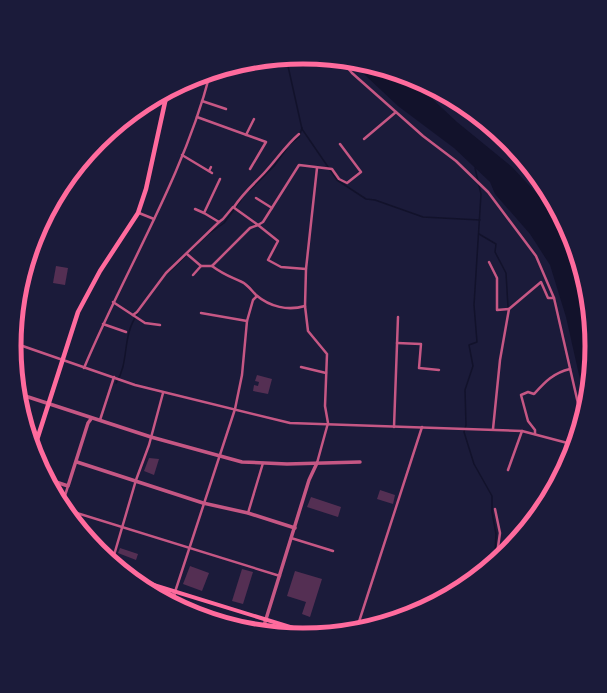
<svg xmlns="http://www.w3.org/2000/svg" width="607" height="693" font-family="Figtree,sans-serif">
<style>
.water{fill:#12122b}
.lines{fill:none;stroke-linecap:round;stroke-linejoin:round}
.stream{stroke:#12122b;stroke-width:1.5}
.building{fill:#542f53}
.minor{stroke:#c65784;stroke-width:2.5}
.tertiary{stroke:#c65784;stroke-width:3.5}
.secondary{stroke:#ff6b9d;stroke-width:4}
.primary{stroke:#ff6b9d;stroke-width:4.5}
.rim{fill:none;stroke:#ff6b9d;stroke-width:5}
</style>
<rect width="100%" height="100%" fill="#1b1b3a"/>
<polygon class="water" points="351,62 360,63 410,78 457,122 512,167 543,200 578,260 589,309 593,347 586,406 566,317 550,265 530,234 495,194 490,182 454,148 398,106"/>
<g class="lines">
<g class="stream">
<polyline points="288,59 288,66 302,129 337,180 366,199 375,200 423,217 480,220"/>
<polyline points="289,145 299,137 302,128"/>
<polyline points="475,168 481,194 474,305 477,342 469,345 473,366 465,390 466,425 464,432 474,464 492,496 492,512 496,534 495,553 491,565"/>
<polyline points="250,190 274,166 287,148"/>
<polyline points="479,234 496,244 495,252 506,273 508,307"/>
<polyline points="168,273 207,235 224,223 241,200"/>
<path d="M116,383C130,362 121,337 138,313"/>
</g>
</g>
<g class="building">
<polygon points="56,266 68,268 65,285 53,283"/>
<polygon points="257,375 272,379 268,394 253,391 254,385 258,386 259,382 255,381"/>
<polygon points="149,458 159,459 154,475 144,471"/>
<polygon points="380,490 395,495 393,504 377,499"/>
<polygon points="311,497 341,507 338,517 307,507"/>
<polygon points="120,548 138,554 136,560 118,553"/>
<polygon points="190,566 209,573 202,591 183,584"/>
<polygon points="242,569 253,572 243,604 232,601"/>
<polygon points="295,571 322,579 310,617 302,614 306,602 287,596"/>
<polygon points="182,606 246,627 247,630 193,614 182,608"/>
</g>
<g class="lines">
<g class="minor">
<polyline points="342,61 352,73 423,136 456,161 488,192 536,256 554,298 582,421"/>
<polyline points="439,92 534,173"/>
<polyline points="202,101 226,109"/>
<polyline points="197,117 266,142 250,169"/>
<polyline points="246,135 254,119"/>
<polyline points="364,139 396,112"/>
<polyline points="182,155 212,173"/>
<polyline points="209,171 211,167"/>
<polyline points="220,179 204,213 219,222 223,219 233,207 258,225 263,222 299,165 332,169 339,179 347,183 361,172 340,144"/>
<polyline points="256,198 272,208"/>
<path d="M234,207C243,193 254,184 265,172C277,159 286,145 299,134"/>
<polyline points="195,209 204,213"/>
<polyline points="139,213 154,219"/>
<polyline points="187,254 201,266 212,266"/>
<polyline points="489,262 497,278 497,310 509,309"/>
<polyline points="193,275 201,266"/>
<polyline points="113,302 145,323 160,325"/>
<path d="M305,306C288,311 270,307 256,295C252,291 247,284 242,282C229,276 224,275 212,266L250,228L258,225L278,241L268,260L281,267L306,269"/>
<polyline points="201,313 247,321"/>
<polyline points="133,315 137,312 166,273 219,222"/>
<polyline points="103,324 126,332"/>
<polyline points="14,343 135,385 290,423 522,431 575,445"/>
<polyline points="397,343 421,344 419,368 439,370"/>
<polyline points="15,352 18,344"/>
<polyline points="301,367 326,373"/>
<path d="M84,368C125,270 183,178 210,74"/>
<polyline points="100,420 114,377"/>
<polyline points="394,427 398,317"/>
<polyline points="493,429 500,360 509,309 541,282 548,298 554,298"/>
<path d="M535,434V430L528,421L521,395L528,392L534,394C545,382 553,373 570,369"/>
<polyline points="317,463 328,423 325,406 327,354 308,331 305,306 306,269 317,168"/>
<polyline points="508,470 522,431"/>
<polyline points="62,505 68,486"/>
<polyline points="64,509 280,576"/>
<polyline points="495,509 500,533 496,561"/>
<polyline points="248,513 263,463"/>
<polyline points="291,538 333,551"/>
<polyline points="112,562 136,480 149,445 163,393"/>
<polyline points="175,592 235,409 242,375 247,321 253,300 257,296"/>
<polyline points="356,631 422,427"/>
</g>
<g class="tertiary">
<polyline points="19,394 151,437 242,462 287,464 360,462"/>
<polyline points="31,441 36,442"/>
<polyline points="77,462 203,503 248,513 295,528"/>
<polyline points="47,479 68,486 88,423 91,419"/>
<polyline points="171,602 175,592"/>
<polyline points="262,632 309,480 317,463"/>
</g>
<polyline class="secondary" points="131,578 316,635"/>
<polyline class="primary" points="34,449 78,312 100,271 138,213 146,189 167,93"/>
</g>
<path d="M0 0H607V693H0ZM21 346a282 282 0 1 1 564 0a282 282 0 1 1-564 0Z" fill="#1b1b3a" fill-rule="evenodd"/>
<path class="rim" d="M21 346a282 282 0 1 1 564 0a282 282 0 1 1-564 0Z"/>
</svg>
